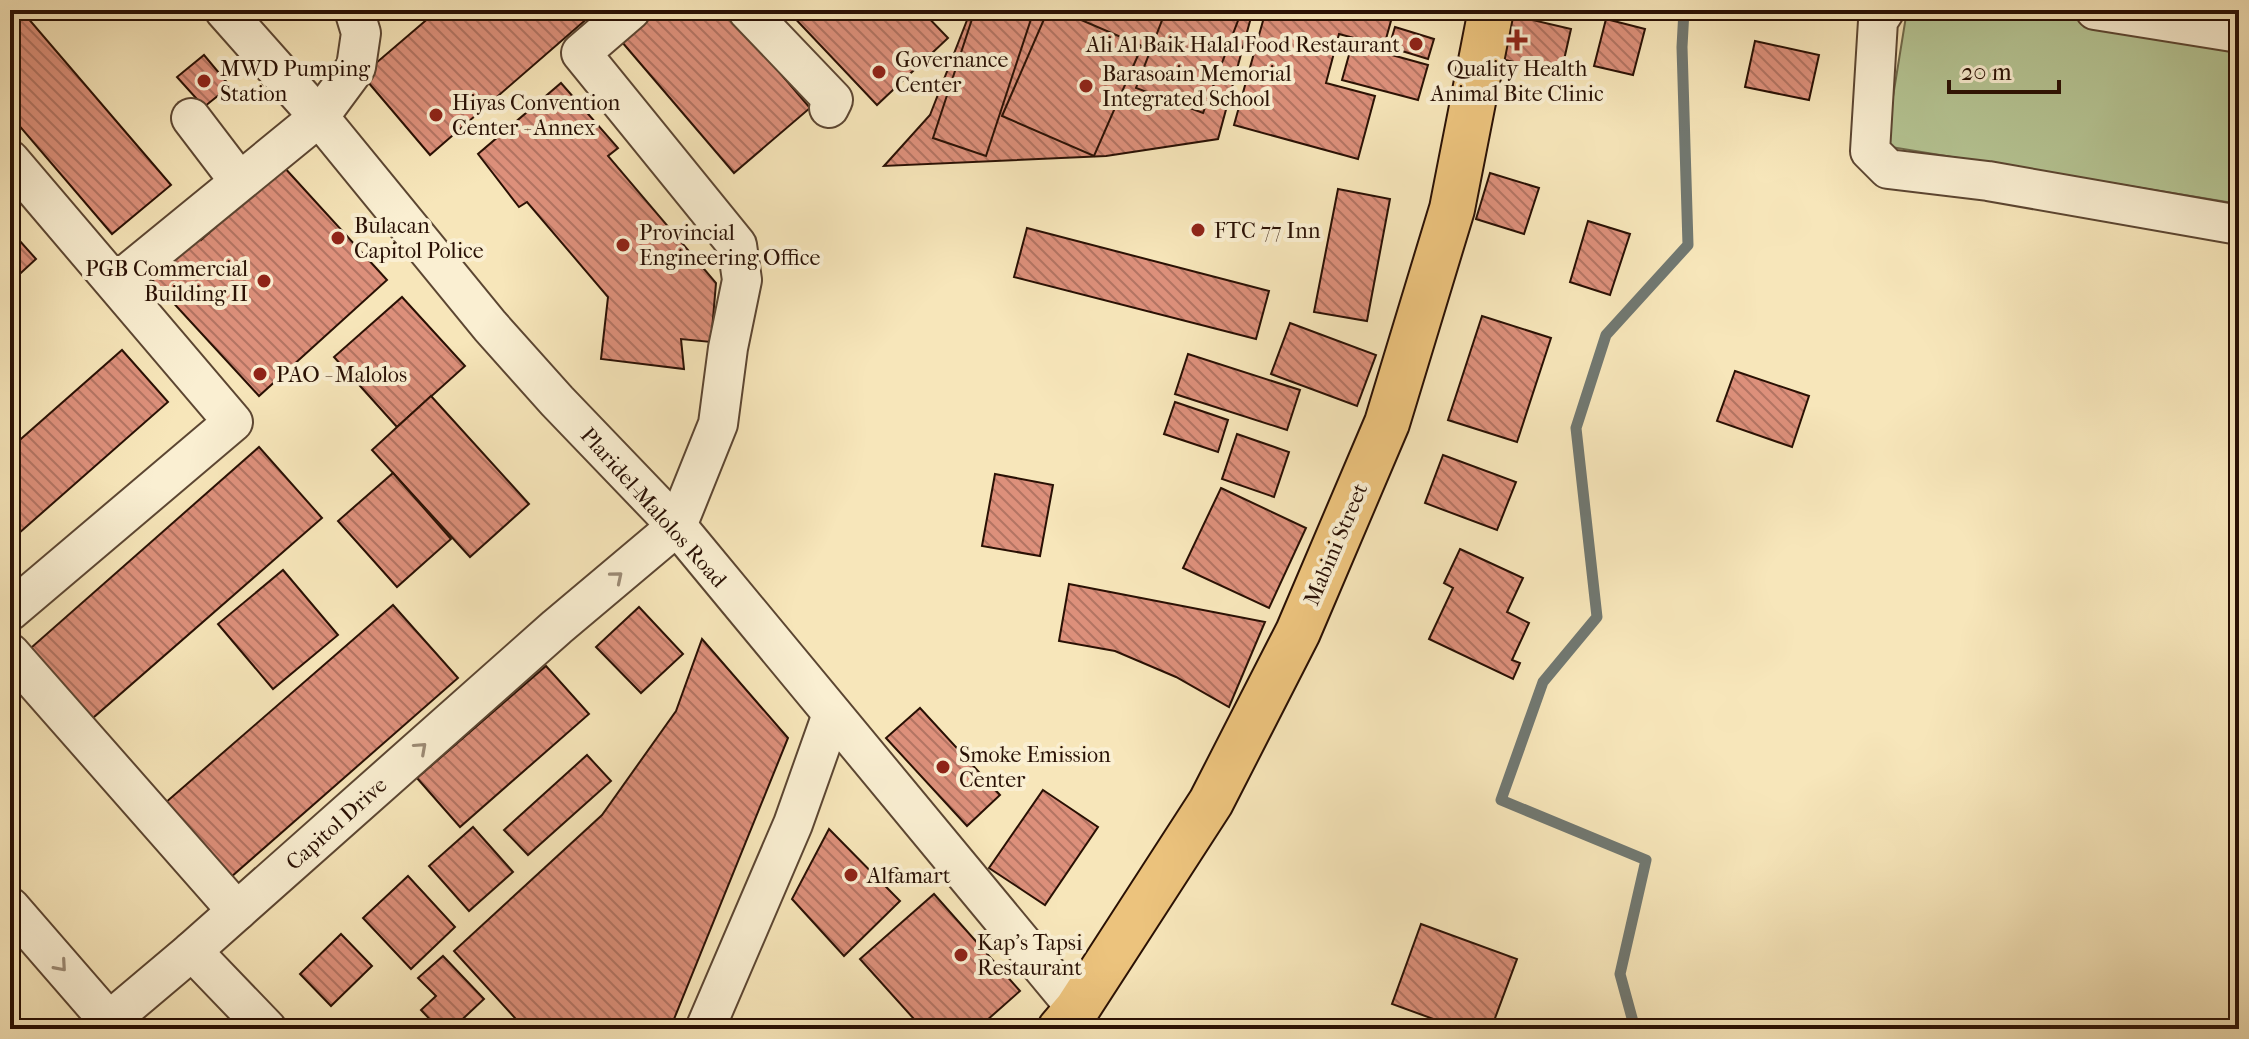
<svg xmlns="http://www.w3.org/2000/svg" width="2249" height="1039" font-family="'IM FELL French Canon',serif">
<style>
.grass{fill:#b6c695;stroke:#706b4c;stroke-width:2}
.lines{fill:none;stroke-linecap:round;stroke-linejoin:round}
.stream{stroke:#717871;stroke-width:11}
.building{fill:url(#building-back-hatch);stroke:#291004;stroke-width:2}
.minor-casing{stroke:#5c4632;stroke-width:42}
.major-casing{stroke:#291004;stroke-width:48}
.minor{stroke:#faefd2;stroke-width:38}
.major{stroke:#ecc37d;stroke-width:44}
.oneway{stroke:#9c8b75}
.poi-dot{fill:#8f2418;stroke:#faefd2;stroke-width:3}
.labels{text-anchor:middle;stroke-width:8;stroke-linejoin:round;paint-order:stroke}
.poi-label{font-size:22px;fill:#291004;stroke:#faefd2;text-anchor:start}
.street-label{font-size:22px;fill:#291004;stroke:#faefd2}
</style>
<defs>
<pattern id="building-back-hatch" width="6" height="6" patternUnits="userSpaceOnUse" patternTransform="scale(2)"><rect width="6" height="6" fill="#dd907b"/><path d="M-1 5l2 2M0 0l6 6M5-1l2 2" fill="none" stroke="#b37463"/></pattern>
</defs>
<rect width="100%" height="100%" fill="#f7e6ba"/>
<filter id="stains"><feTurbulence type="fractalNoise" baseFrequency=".0025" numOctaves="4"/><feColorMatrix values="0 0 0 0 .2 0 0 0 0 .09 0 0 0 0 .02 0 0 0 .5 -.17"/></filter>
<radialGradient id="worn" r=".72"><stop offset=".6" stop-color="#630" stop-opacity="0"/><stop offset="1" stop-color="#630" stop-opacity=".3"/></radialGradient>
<polygon class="grass" points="1907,10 2018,10 2239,46 2239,204 1885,146"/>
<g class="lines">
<polyline class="stream" points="1635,1029 1620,974 1646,860 1501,800 1543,682 1597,617 1576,428 1606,335 1688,245 1682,47 1684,10"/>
</g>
<g class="building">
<polygon points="10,10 21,10 171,185 112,234 10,115"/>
<polygon points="438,10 597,10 430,155 362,75"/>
<polygon points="645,10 726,10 810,108 734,173 616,35"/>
<polygon points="787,10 921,10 948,38 877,105"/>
<polygon points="971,10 1253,10 1218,139 1106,156 884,166 930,115"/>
<polygon points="975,10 1034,10 986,156 933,138"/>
<polygon points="1048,10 1058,10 1142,46 1094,156 1002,116"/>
<polygon points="1166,10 1242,10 1203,113 1136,88"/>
<polygon points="1266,10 1394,10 1384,46 1339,34 1326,83 1375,96 1358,159 1234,125"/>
<polygon points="1511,15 1571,29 1561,73 1501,59"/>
<polygon points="1606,19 1645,29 1633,75 1594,66"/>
<polygon points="1395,27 1434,39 1428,59 1389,47"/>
<polygon points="1755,41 1819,55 1809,100 1745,87"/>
<polygon points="1352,44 1428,65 1418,100 1342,80"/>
<polygon points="204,55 230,86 204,107 177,77"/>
<polygon points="561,83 618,148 608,156 716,283 711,342 681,339 684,369 601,359 608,297 527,202 519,207 478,154"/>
<polygon points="283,166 387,280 259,396 145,272 192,229 201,240"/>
<polygon points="1490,173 1539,188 1524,234 1476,219"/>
<polygon points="1338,189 1390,199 1367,321 1314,312"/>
<polygon points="1588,221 1630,234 1610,295 1570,282"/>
<polygon points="1027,228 1269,291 1256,339 1014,277"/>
<polygon points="10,230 36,259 10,283"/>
<polygon points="402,297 465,366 397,427 334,357"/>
<polygon points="1482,316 1551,338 1517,442 1448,420"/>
<polygon points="1290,323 1376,355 1357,406 1271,374"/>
<polygon points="122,350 168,402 10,541 10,440 14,445"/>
<polygon points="1188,354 1300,390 1287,430 1175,394"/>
<polygon points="1735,371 1809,396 1792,447 1717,421"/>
<polygon points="431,396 529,504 470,557 372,450"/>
<polygon points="1175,402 1228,420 1218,452 1164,434"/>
<polygon points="1237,434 1289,452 1274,497 1222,479"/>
<polygon points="259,447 322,518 86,724 24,654"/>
<polygon points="1443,455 1516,482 1497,530 1425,503"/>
<polygon points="393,473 451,539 397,587 338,521"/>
<polygon points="995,474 1053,485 1040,556 982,546"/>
<polygon points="1221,488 1306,528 1269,608 1183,568"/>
<polygon points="1460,549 1523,578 1507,612 1529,623 1512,660 1520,663 1513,679 1429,639 1453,588 1444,583"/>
<polygon points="283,570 338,635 273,689 218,624"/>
<polygon points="1069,584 1265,622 1229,707 1176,677 1115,651 1059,641"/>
<polygon points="393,605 458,678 223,884 157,810"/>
<polygon points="639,607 683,654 641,693 596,647"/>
<polygon points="702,639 788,738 670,1029 525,1029 454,951 602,815 676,711"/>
<polygon points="546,666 589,714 460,827 417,778"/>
<polygon points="920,708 1000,795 967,826 886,738"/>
<polygon points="587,755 611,781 528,855 504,830"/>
<polygon points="1043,790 1098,827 1045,905 989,868"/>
<polygon points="473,827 513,872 469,911 429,866"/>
<polygon points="829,829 900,901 844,956 792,899"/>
<polygon points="408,876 455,927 411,969 363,918"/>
<polygon points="934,894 1020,991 977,1029 923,1029 860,959"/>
<polygon points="1421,924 1517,959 1491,1029 1461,1029 1392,1004"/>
<polygon points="341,934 372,966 331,1006 300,974"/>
<polygon points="443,956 484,999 452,1029 439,1029 421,1010 436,996 418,978"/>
</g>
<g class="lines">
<defs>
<g id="minor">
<polyline points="224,10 319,117 490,326 557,401 677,526 1077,1009"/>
<polyline points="747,10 833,100 829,108"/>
<polyline points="1885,10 1878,21 1870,151 1888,169 1988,181 2239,225"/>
<polyline points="2095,10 2239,33"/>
<polyline points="191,118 239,181"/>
<polyline points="10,160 233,422 10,611"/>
<polyline points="116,283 319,117 356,67 361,33 354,10"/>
<polyline points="10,653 237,911"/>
<polyline points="10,907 109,1021 192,951 557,627 677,526 718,424 728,348 742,280 737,245 581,53 631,10"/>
<polyline points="192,951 267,1029"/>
<polyline points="705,1029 793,824 832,714"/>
</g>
<polyline id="major" points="1060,1029 1077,1009 1211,802 1298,632 1387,423 1452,209 1491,10"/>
</defs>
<use href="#minor" class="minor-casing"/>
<use href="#major" class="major-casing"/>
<use href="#minor" class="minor"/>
<use href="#major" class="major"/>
</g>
<defs><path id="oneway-chevron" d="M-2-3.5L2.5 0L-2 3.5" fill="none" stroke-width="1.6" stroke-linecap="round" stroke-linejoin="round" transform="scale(2)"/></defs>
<g class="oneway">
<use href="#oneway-chevron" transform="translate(617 577) rotate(-40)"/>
<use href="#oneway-chevron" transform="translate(421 748) rotate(-42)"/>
<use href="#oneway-chevron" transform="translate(61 966) rotate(49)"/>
</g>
<g class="poi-dot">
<path d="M1513 28h8v8h8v8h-8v8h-8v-8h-8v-8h8z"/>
<circle cx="1416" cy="44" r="8"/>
<circle cx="879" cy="72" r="8"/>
<circle cx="204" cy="81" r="8"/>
<circle cx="1086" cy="86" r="8"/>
<circle cx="436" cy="115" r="8"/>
<circle cx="1198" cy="230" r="8"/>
<circle cx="338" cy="238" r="8"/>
<circle cx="623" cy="245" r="8"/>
<circle cx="264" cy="281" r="8"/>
<circle cx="260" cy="374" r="8"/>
<circle cx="943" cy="767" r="8"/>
<circle cx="851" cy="875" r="8"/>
<circle cx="961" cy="955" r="8"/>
</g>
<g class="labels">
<g class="poi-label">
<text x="1400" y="52" text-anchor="end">Ali Al Baik Halal Food Restaurant</text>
<text x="895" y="67">Governance<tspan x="895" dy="25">Center</tspan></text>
<text x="220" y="76">MWD Pumping<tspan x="220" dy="25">Station</tspan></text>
<text x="1517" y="76" text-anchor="middle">Quality Health<tspan x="1517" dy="25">Animal Bite Clinic</tspan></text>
<text x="1102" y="81">Barasoain Memorial<tspan x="1102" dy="25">Integrated School</tspan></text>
<text x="452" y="110">Hiyas Convention<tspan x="452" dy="25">Center - Annex</tspan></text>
<text x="354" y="233">Bulacan<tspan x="354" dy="25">Capitol Police</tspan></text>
<text x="1214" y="238">FTC 77 Inn</text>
<text x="639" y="240">Provincial<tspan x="639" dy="25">Engineering Office</tspan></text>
<text x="248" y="276" text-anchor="end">PGB Commercial<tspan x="248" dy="25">Building II</tspan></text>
<text x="276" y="382">PAO - Malolos</text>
<text x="959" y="762">Smoke Emission<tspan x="959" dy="25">Center</tspan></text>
<text x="867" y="883">Alfamart</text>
<text x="977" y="950">Kap's Tapsi<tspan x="977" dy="25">Restaurant</tspan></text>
</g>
<g class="street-label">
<text transform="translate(654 507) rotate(48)" y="8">Plaridel-Malolos Road</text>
<text transform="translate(1335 544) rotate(-67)" y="8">Mabini Street</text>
<text transform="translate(336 823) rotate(-42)" y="8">Capitol Drive</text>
</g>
</g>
<rect width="2249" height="1039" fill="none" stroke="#f7e6ba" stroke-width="40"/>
<rect x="12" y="12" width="2225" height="1015" fill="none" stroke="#291004" stroke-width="4"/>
<rect x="20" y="20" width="2209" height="999" fill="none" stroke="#291004" stroke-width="2"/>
<path d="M1949 80v12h110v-12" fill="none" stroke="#291004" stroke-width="4"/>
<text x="1961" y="80" font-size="24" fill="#291004" stroke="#faefd2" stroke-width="6" paint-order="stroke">20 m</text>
<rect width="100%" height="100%" filter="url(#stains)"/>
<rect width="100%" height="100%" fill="url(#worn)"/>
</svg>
